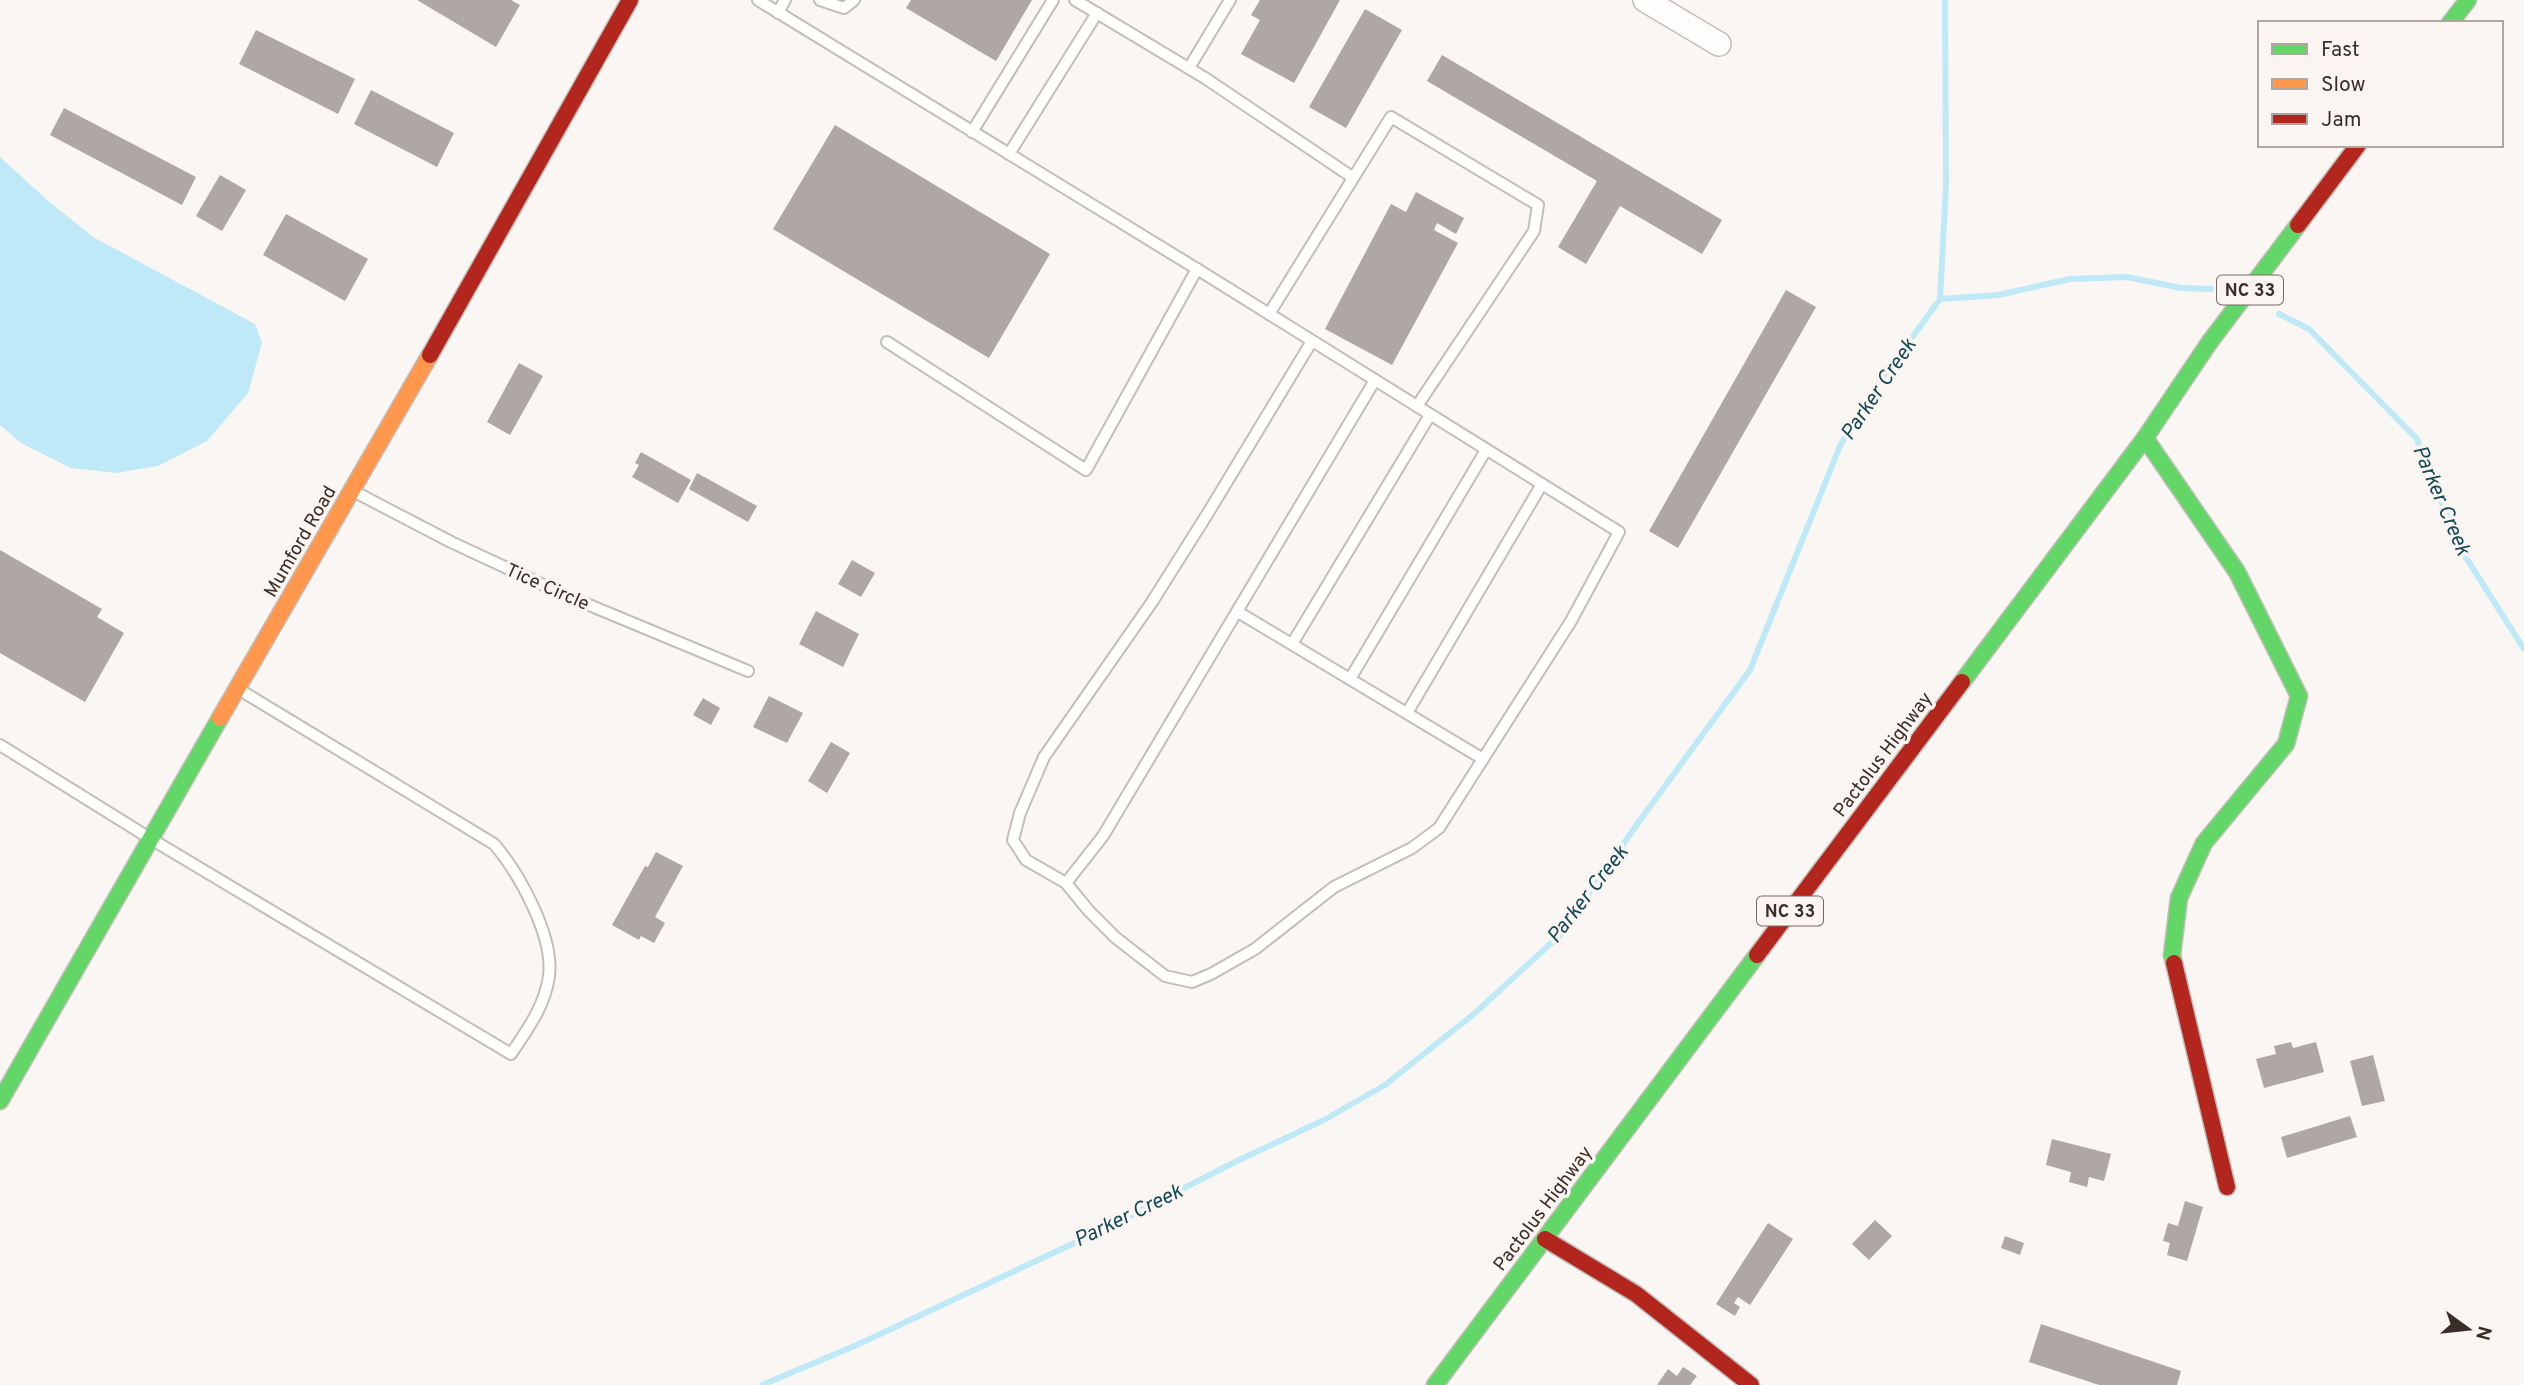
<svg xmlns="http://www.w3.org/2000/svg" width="2524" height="1385" font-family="Overpass,sans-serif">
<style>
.water{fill:#bfe9f7}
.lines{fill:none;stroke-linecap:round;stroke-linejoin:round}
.stream{stroke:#bfe9f7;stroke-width:6}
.building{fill:#aea7a4}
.lane-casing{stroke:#c4beba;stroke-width:14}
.street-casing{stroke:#c4beba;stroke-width:26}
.fast-casing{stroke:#c4beba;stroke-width:19}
.slow-casing{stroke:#c4beba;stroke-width:19}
.jam-casing{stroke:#c4beba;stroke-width:19}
.lane{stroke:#fefefd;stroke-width:10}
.street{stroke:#fefefd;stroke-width:23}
.fast{stroke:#63d668;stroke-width:16}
.slow{stroke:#ff974d;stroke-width:16}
.jam{stroke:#b3261e;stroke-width:16}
.labels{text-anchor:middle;stroke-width:7;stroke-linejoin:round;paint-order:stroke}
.shield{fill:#fbf5f2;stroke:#746a65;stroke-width:2}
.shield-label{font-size:18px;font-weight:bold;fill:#3a2f28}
.street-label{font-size:19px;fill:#3a2f28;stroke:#fbf5f2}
.water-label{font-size:21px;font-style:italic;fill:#144a58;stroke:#fbf5f2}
</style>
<rect width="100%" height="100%" fill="#f9f6f4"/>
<polygon class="water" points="0,157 46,199 93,237 255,324 262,343 248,393 207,441 158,466 116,473 71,468 21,443 0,425"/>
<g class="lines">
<g class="stream">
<polyline points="1940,299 1946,186 1945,0"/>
<polyline points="2279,314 2309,329 2417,439 2458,545 2524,649"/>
<polyline points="762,1385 859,1344 1102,1230 1237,1161 1324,1120 1385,1085 1475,1013 1560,935 1638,823 1750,670 1840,446 1863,405 1940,299 1998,295 2070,279 2127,277 2181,288 2211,289"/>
</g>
</g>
<g class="building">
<polygon points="417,0 511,0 520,5 496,47"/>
<polygon points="911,0 1032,0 996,61 906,8"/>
<polygon points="1260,0 1340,0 1294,83 1241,54 1260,20 1251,15"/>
<polygon points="1365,9 1402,30 1346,128 1309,107"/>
<polygon points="256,30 355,79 338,114 239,64"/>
<polygon points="1442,55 1722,220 1702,254 1620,206 1586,264 1558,247 1597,181 1427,81"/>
<polygon points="371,90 454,133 437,167 354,124"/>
<polygon points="64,108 196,177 182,205 50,135"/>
<polygon points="835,125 1050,254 989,358 773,229"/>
<polygon points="220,175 246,190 222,231 196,216"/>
<polygon points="1416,192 1464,218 1456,234 1437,223 1434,230 1458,243 1392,365 1325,329 1391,204 1406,212"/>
<polygon points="286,214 368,259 345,301 263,255"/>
<polygon points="1786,290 1816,307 1678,548 1649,531"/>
<polygon points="519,363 543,376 510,435 487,422"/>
<polygon points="641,452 691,480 678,503 632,477 639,465 635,463"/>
<polygon points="697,473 757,506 748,522 689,489"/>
<polygon points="0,550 102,609 97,617 124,633 85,702 0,653"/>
<polygon points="852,560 875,573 861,597 838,584"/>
<polygon points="816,611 859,634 843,667 799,644"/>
<polygon points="769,696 803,713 787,743 753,727"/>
<polygon points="703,698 720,708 711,725 693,715"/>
<polygon points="831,742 850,753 827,793 808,781"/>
<polygon points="656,852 683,866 655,917 665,923 654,943 641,936 639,940 612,925 645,866 648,867"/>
<polygon points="2291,1042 2293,1048 2316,1042 2324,1072 2264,1088 2256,1059 2276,1054 2274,1046"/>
<polygon points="2373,1055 2385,1101 2362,1106 2350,1061"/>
<polygon points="2350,1116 2357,1137 2287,1158 2281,1137"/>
<polygon points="2052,1139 2111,1154 2104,1181 2089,1177 2087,1187 2069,1182 2071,1172 2046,1165"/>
<polygon points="2185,1201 2203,1207 2187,1261 2167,1255 2170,1243 2163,1241 2168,1223 2178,1226"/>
<polygon points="1875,1220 1892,1236 1869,1260 1852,1244"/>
<polygon points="1768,1223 1793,1239 1750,1305 1738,1297 1734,1303 1740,1307 1735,1316 1716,1304"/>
<polygon points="2005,1236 2024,1243 2020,1255 2001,1248"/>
<polygon points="2041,1324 2181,1371 2177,1385 2099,1385 2029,1362"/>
<polygon points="1683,1367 1697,1376 1690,1385 1657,1385 1668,1369 1677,1376"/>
</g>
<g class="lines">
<defs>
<g id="lane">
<polyline points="758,0 1197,269 1619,532 1571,621 1439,828 1412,848 1334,887 1255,949 1211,974 1192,982 1165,976 1116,938 1088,910 1066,883 1026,860 1013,840 1020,813 1044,757 1152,602 1208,513 1312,341"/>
<polyline points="820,0 844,8 854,0"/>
<polyline points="1075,0 1205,78 1352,177"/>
<polyline points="778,13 785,0"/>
<polyline points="1189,68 1230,0"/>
<polyline points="972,132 1053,0"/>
<polyline points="1009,154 1097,13"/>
<polyline points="1269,314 1391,117 1538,205 1534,231 1417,406"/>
<polyline points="887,342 1086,470 1197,269"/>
<polyline points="355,492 451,542 565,595 748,671"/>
<polyline points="1238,612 1483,759"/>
<polyline points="1292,644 1430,415"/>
<polyline points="1350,679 1486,450"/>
<polyline points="1407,713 1542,484"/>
<path d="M0,745L151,839L511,1054C527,1030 545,1006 549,976C554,936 519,873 494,844L240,690"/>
<polyline points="1066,883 1103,836 1375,380"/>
</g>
<polyline id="street" points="1645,0 1719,44"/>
<g id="fast">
<polyline points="2450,23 2468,0"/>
<polyline points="2145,438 2237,572 2299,696 2286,744 2204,843 2179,898 2172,955 2174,963"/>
<polyline points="1962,682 2145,438 2209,343 2298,225"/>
<polyline points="0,1101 220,718"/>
<polyline points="1435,1385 1757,955"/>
</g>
<polyline id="slow" points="220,718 430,355"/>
<g id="jam">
<polyline points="2298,225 2358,145"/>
<polyline points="430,355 630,0"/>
<polyline points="1757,955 1962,682"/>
<polyline points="2174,963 2227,1187"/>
<polyline points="1545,1239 1636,1294 1751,1385"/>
</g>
</defs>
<use href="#lane" class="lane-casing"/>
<use href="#street" class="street-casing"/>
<use href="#fast" class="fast-casing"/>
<use href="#slow" class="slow-casing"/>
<use href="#jam" class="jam-casing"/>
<use href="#lane" class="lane"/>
<use href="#street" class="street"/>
<use href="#fast" class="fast"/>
<use href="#slow" class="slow"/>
<use href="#jam" class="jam"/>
</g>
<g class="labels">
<g class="shield">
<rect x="2217" y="275.5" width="66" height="29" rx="5"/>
<rect x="1757" y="896.5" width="66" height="29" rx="5"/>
</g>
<g class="shield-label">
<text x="2250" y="296">NC 33</text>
<text x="1790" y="917">NC 33</text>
</g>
<g class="street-label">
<text transform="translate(299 541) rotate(-60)" y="7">Mumford Road</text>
<text transform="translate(548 586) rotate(24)" y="7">Tice Circle</text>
<text transform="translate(1882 754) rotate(-53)" y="7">Pactolus Highway</text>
<text transform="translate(1542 1208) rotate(-53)" y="7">Pactolus Highway</text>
</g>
<g class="water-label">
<text transform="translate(1878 389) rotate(-56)" y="7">Parker Creek</text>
<text transform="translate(2442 500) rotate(67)" y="7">Parker Creek</text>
<text transform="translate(1587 894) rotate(-52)" y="7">Parker Creek</text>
<text transform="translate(1128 1215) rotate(-26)" y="7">Parker Creek</text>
</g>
</g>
<rect x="2258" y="21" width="245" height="126" fill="#fbf5f2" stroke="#aea6a1" stroke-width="2"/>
<rect x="2272" y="44" width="35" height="10" fill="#63d668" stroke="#aea6a1" stroke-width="2"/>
<text x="2321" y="56" font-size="21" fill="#3a2f28">Fast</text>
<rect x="2272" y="79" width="35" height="10" fill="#ff974d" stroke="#aea6a1" stroke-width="2"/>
<text x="2321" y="91" font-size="21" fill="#3a2f28">Slow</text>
<rect x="2272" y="114" width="35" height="10" fill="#b3261e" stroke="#aea6a1" stroke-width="2"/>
<text x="2321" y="126" font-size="21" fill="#3a2f28">Jam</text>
<g transform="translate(2468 1329) rotate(105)" stroke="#fbf5f2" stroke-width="5" paint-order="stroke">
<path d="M0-5L12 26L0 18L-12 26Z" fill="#3a2f28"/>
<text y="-10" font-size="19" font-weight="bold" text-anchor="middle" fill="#3a2f28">N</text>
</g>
</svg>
